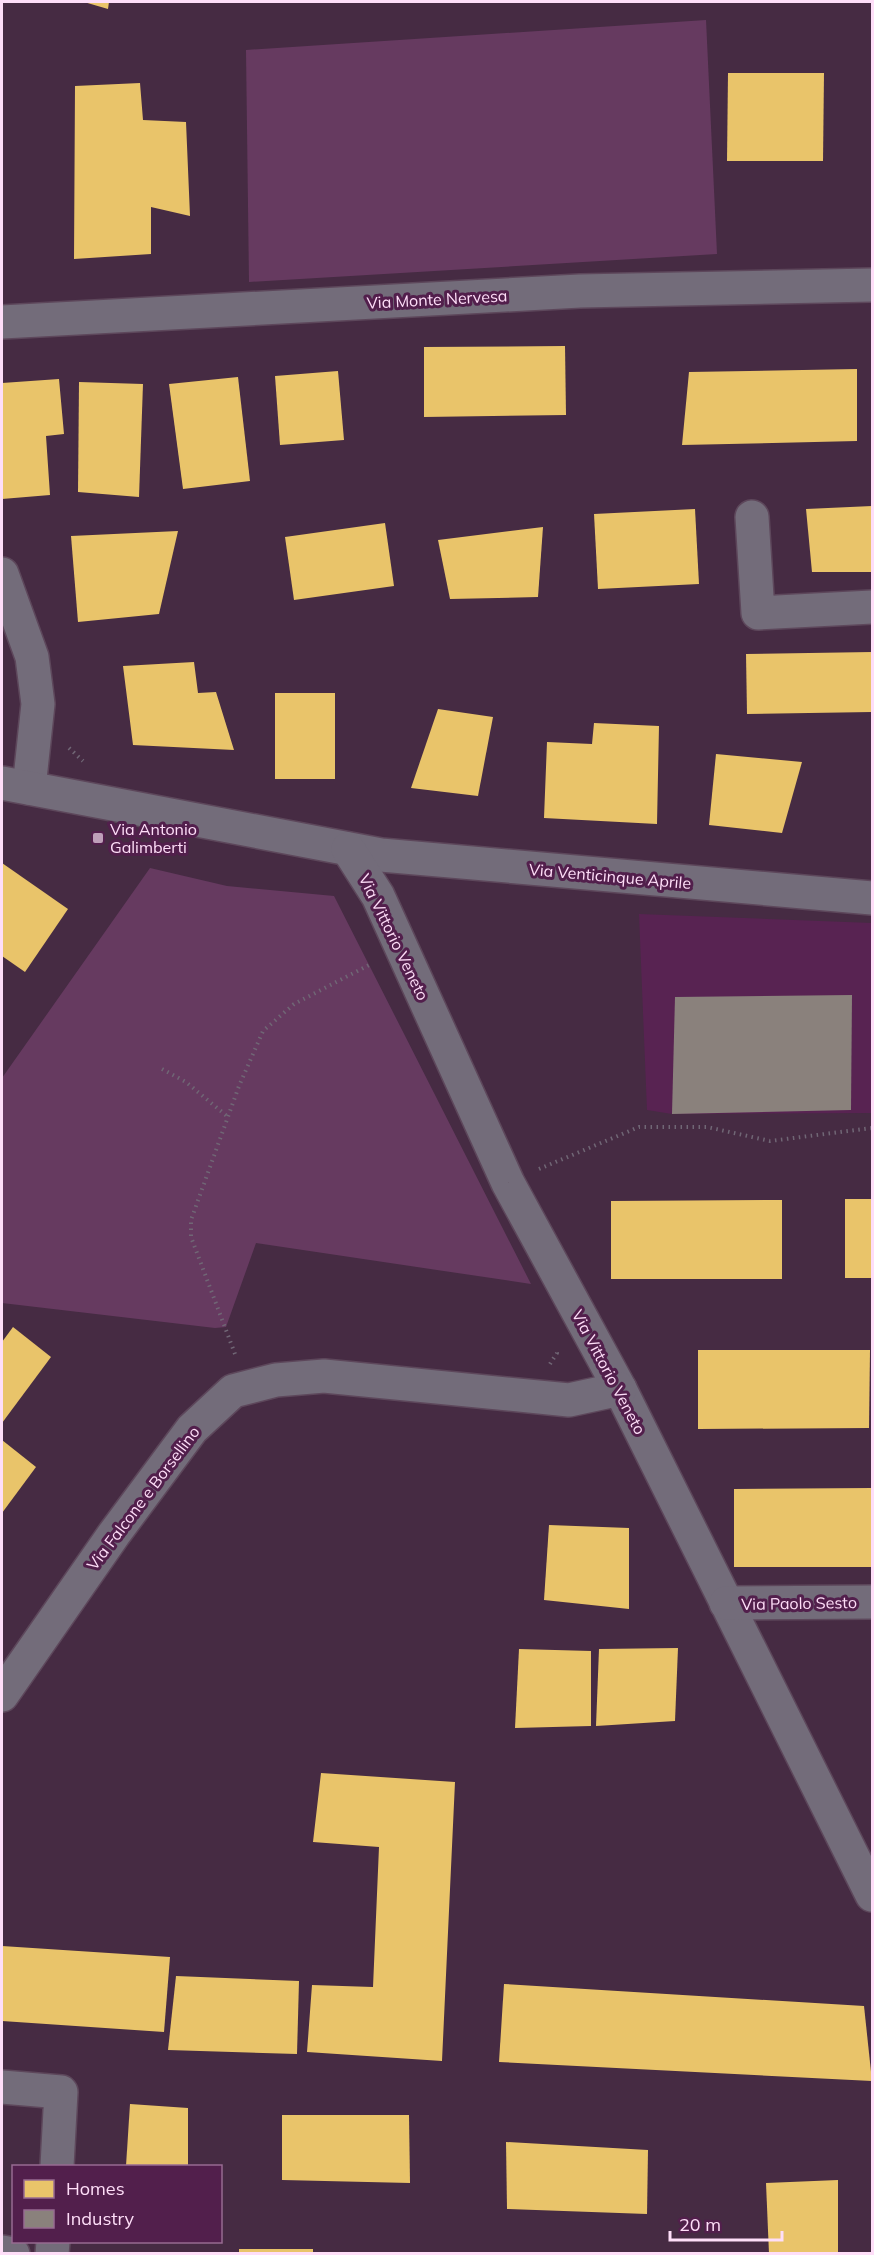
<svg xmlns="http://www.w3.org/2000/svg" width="874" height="2255" font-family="Mulish,sans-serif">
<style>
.built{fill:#582352}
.green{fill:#663a60}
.homes{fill:#e9c46a}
.industry{fill:#8a817c}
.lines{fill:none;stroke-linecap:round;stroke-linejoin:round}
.street-casing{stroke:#5d475b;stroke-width:36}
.path{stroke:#706675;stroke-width:4;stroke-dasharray:1.5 4.5;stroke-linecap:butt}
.street{stroke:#736c7a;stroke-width:33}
.poi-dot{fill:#be9fb9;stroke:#521f4c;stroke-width:2}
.labels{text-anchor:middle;stroke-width:6;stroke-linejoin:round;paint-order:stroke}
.street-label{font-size:16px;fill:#fedef8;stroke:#521f4c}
.poi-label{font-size:16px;fill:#fedef8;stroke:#521f4c;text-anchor:start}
</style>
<rect width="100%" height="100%" fill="#462b43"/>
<polygon class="built" points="639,914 872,923 872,1113 672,1114 647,1110"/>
<g class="green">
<polygon points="706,20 717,254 249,282 246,50"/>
<polygon points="150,868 227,886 334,896 531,1284 256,1243 226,1327 215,1328 2,1303 2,1078"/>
</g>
<g class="homes">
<polygon points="84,2 109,2 108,9"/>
<polygon points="728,73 824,73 823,161 727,161"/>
<polygon points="140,83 143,120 186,122 190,216 151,207 151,254 74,259 75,86"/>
<polygon points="565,346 566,415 424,417 424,347"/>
<polygon points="857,369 857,441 682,445 689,372"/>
<polygon points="338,371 344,440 280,445 275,376"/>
<polygon points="238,377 250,481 183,489 169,384"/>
<polygon points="59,379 64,434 46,436 50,495 2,499 2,383"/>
<polygon points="79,382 143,384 139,497 78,492"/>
<polygon points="872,506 872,572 812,572 806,509"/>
<polygon points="695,509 699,584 598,589 594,514"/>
<polygon points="385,523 394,586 294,600 285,537"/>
<polygon points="543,527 538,597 450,599 438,540"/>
<polygon points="178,531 159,614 78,622 71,536"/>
<polygon points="872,652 872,712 747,714 746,654"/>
<polygon points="194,662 198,693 216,692 234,750 133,745 123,666"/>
<rect x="275" y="693" width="60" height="86"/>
<polygon points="438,709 493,717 478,796 411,788"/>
<polygon points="594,723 659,726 657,824 544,818 547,742 592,744"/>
<polygon points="716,754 802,762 782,833 709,825"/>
<polygon points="2,863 68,909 25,972 2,956"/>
<rect x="845" y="1199" width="27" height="79"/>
<polygon points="782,1200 782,1279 611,1279 611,1201"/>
<polygon points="13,1327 51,1357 2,1423 2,1342"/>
<polygon points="698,1350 870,1350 869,1428 698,1429"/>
<polygon points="2,1440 36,1467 2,1513"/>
<polygon points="872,1488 872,1567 734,1567 734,1489"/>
<polygon points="549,1525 629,1528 629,1609 544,1600"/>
<polygon points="678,1648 675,1721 596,1726 599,1649"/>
<polygon points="519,1649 591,1651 591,1726 515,1728"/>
<polygon points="321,1773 455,1782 442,2061 307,2052 312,1985 373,1987 379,1847 313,1842"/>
<polygon points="2,1946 170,1957 164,2032 2,2021"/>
<polygon points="176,1976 299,1981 297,2054 168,2050"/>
<polygon points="504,1984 864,2006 872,2081 499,2062"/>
<polygon points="130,2104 188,2108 188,2166 126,2166"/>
<polygon points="282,2115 409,2115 410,2183 282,2180"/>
<polygon points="506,2142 648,2150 647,2214 507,2209"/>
<polygon points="838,2180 838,2254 769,2254 766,2183"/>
<rect x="239" y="2249" width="74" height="5"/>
</g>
<polygon class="industry" points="852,995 851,1110 672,1114 675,997"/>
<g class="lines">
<defs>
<g id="street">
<polyline points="2,322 580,291 872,285"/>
<polyline points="752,517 758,613 872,607"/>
<polyline points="2,574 32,657 38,704 29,788"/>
<polyline points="2,783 381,855 872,898"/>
<polyline points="348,849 378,896 508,1183 620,1389 872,1895"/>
<polyline points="726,1603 872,1602"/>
<polyline points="2,1695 114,1534 192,1429 233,1391 276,1380 324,1376 569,1400 620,1389"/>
<polyline points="2,2087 61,2092 57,2166"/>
<polyline points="2,2252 13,2254"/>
<polyline points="52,2254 53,2242"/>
</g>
</defs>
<use href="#street" class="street-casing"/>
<g class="path">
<polyline points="69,748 83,761"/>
<polyline points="162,1069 186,1082 228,1117"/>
<polyline points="539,1169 639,1127 707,1127 770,1141 872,1128"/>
<polyline points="235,1354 191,1237 191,1220 239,1086 263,1031 294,1004 371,964"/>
<polyline points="550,1364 557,1353 556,1349"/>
</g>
<use href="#street" class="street"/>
</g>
<rect class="poi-dot" x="92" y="832" width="12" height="12" rx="3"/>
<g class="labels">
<g class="street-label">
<text transform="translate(437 299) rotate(-3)" y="6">Via Monte Nervesa</text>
<text transform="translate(610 876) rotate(5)" y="6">Via Venticinque Aprile</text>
<text transform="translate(394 937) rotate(64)" y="6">Via Vittorio Veneto</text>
<text transform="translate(609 1372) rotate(62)" y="6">Via Vittorio Veneto</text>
<text transform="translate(143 1498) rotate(-53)" y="6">Via Falcone e Borsellino</text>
<text transform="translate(799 1603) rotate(-1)" y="6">Via Paolo Sesto</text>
</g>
<g class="poi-label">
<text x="110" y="835">Via Antonio<tspan x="110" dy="18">Galimberti</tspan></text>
</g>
</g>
<rect width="874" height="2255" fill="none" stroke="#fedef8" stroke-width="6"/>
<rect x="12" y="2165" width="210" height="78" fill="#521f4c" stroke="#976b91" stroke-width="1.5"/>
<rect x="24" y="2180" width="30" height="18" fill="#e9c46a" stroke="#976b91" stroke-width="1.5"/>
<text x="66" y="2195" font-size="18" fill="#fedef8">Homes</text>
<rect x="24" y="2210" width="30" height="18" fill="#8a817c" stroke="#976b91" stroke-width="1.5"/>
<text x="66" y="2225" font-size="18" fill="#fedef8">Industry</text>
<path d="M670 2231v9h112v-9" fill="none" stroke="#fedef8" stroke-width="3"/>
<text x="679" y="2231" font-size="18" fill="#fedef8" stroke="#521f4c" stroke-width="4.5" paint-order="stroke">20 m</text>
</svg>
